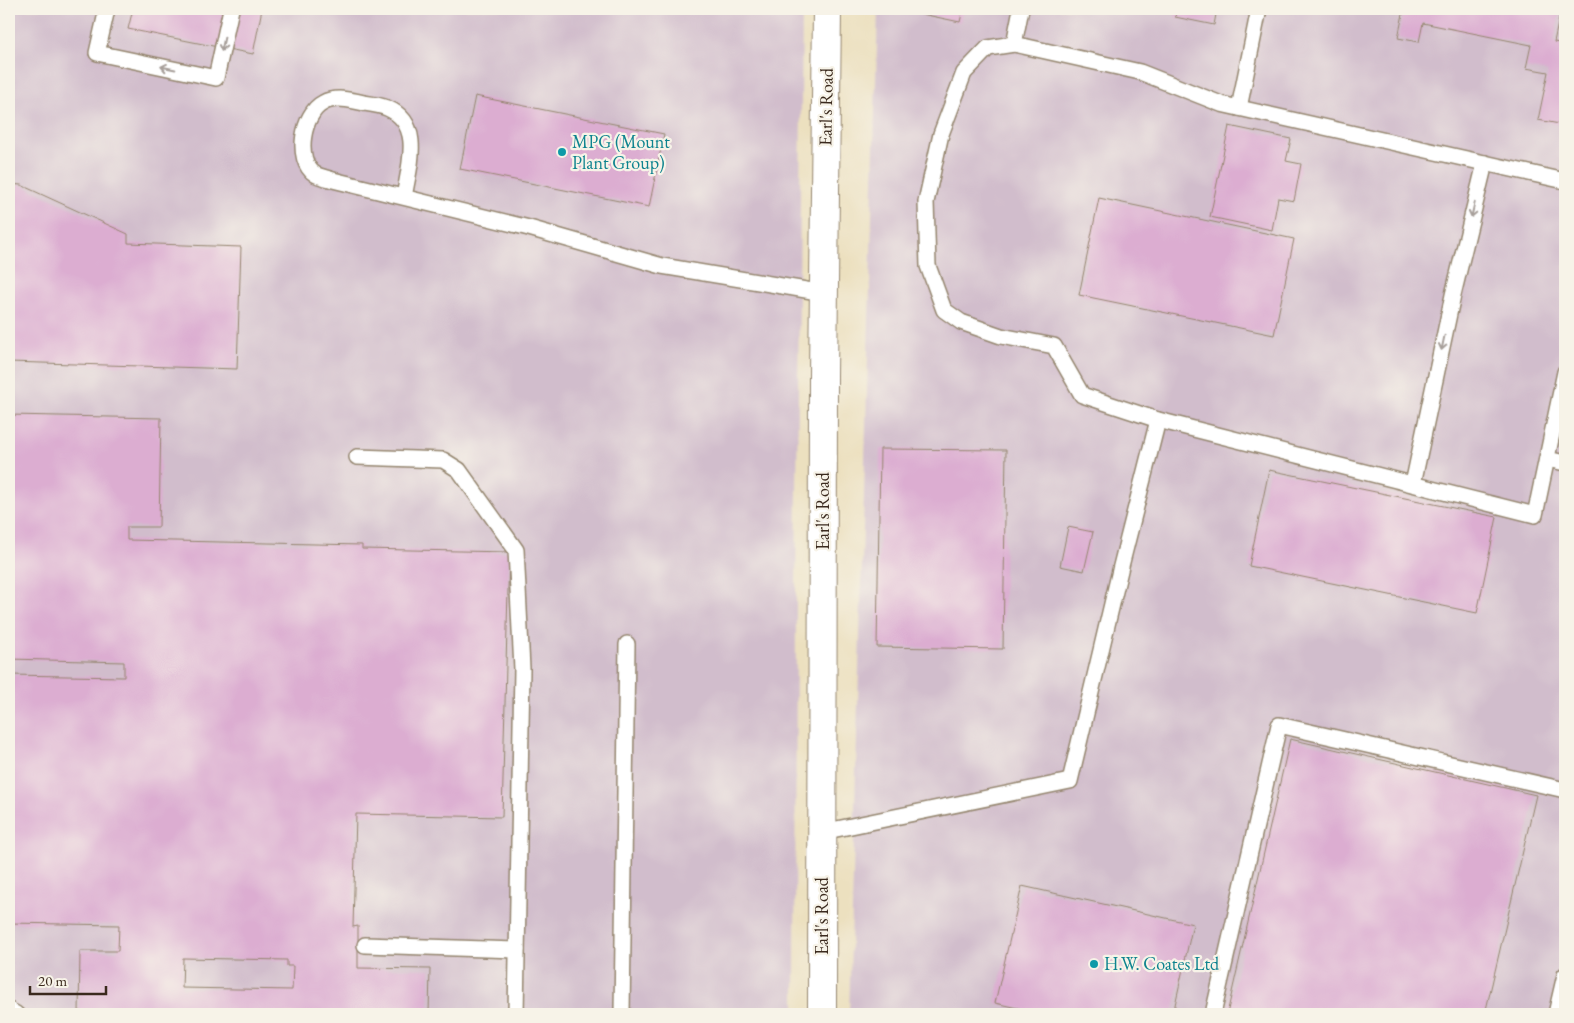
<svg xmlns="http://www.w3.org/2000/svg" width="1574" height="1023" font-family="'EB Garamond',serif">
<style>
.industrial{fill:#d1bdcc}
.building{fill:#dcadd1;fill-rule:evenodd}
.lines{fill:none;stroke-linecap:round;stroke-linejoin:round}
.lane-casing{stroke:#94856e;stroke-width:18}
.primary-casing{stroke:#94856e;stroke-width:30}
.lane{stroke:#fff;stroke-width:15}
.primary{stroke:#fff;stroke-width:28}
.oneway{stroke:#a79f9a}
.culture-dot{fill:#0f9aa8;stroke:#f7f3e8;stroke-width:2}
.labels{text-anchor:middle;stroke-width:4.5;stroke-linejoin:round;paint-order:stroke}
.street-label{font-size:18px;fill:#3b2a1e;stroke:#f7f3e8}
.culture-label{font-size:18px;fill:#0d838f;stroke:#f7f3e8;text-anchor:start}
</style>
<rect width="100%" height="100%" fill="#f7f3e8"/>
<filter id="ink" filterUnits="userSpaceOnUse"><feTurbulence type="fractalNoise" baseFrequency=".02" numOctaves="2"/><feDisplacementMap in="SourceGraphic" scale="10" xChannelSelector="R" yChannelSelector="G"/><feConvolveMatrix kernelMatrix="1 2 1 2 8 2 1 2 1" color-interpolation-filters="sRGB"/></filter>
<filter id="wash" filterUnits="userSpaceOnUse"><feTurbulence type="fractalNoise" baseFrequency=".0096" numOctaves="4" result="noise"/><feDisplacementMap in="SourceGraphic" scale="20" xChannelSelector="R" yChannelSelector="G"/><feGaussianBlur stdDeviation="1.12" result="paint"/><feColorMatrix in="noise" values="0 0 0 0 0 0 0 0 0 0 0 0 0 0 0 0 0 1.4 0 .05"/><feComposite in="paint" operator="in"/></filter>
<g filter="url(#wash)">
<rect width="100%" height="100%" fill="#ece0bf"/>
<g class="industrial">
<polygon points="9,9 802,9 796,587 795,1014 9,1014"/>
<polygon points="878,9 1565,9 1565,1014 849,1014"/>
</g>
<g id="blocks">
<g class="building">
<polygon points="133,9 262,9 253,54 128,29"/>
<polygon points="913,9 963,9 960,22 912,12"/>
<polygon points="1177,9 1217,9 1214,25 1175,17"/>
<polygon points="1404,9 1561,9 1554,42 1565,44 1565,125 1538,120 1548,72 1526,68 1531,45 1423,23 1419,42 1398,38"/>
<polygon points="475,96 664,134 649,207 460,169"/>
<polygon points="1229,126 1291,139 1286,161 1301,164 1294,201 1278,198 1272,230 1210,217"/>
<polygon points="9,184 21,185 128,234 128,243 241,247 237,369 9,362"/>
<polygon points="1099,198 1294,239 1274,335 1079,295"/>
<path d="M9,415L161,418L159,527H127V540L362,545V549L509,552L502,817L356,814L353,927L358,926V968L430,969L429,1014H79L80,951H118L119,925L9,923V675L124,677V662L9,659ZM183,958L287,960V966H293L292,990L182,988Z"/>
<polygon points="880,449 1006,450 1003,649 877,647"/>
<polygon points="1269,470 1497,517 1477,613 1249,566"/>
<polygon points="1068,527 1093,532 1084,571 1060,566"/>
<polygon points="1290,739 1536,795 1485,1014 1227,1014"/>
<polygon points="1022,886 1193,924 1173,1014 1025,1014 1026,1010 995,1003"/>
</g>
</g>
</g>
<g filter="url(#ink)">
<use href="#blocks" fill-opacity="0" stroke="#94856e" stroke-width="1"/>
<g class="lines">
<defs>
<g id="lane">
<polyline points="107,9 97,53 216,78 231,9"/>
<polyline points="1014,44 1021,9"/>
<polyline points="1239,108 1259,9"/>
<path d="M404,197C409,167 424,123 387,108C380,105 371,104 364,103C351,100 335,96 323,103C303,113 294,160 315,174C320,177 328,178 333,180L529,228L662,266L824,293"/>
<polyline points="1158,420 1082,395 1054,346 1001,336 961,322 944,310 928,266 926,202 941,134 964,73 988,48 1014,44 1140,72 1221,104 1565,181"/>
<polyline points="357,457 443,460 459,470 516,550 522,669 516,1014"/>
<polyline points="1547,459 1565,463"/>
<polyline points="1413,484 1453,295 1485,163"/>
<polyline points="822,832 1070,781 1121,566 1158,420 1535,515 1565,372"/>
<polyline points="365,945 517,950"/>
<polyline points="9,1010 16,1014"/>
<polyline points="622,1014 627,644"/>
<polyline points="1213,1014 1279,725 1565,790"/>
<polyline points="1556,1014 1565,975"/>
</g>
<polyline id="primary" points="822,1014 823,376 827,9"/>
</defs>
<use href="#lane" class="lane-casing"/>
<use href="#primary" class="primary-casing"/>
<use href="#lane" class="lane"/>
<use href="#primary" class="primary"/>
</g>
<defs><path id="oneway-shaft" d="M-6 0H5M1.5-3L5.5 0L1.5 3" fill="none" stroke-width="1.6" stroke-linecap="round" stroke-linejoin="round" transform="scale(1.25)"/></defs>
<g class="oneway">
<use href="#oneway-shaft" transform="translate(223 44) rotate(102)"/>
<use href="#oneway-shaft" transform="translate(168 68) rotate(-168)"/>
<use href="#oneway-shaft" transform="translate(1473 210) rotate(103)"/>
<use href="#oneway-shaft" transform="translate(1443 343) rotate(102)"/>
</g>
</g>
<g class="culture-dot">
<circle cx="562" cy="152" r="5"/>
<circle cx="1094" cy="964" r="5"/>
</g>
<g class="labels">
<g class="street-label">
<text transform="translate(826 107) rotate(-89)" y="6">Earl's Road</text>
<text transform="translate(823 511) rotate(-90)" y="6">Earl's Road</text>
<text transform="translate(822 916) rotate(-90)" y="6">Earl's Road</text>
</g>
<g class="culture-label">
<text x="572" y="148">MPG (Mount<tspan x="572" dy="21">Plant Group)</tspan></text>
<text x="1104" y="970">H.W. Coates Ltd</text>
</g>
</g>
<rect width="1574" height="1023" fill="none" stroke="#f7f3e8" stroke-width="30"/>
<path d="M30 986v8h76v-8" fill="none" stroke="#3b2a1e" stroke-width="2.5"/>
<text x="38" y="986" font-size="15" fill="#3b2a1e" stroke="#f7f3e8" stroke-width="4" paint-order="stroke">20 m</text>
</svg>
